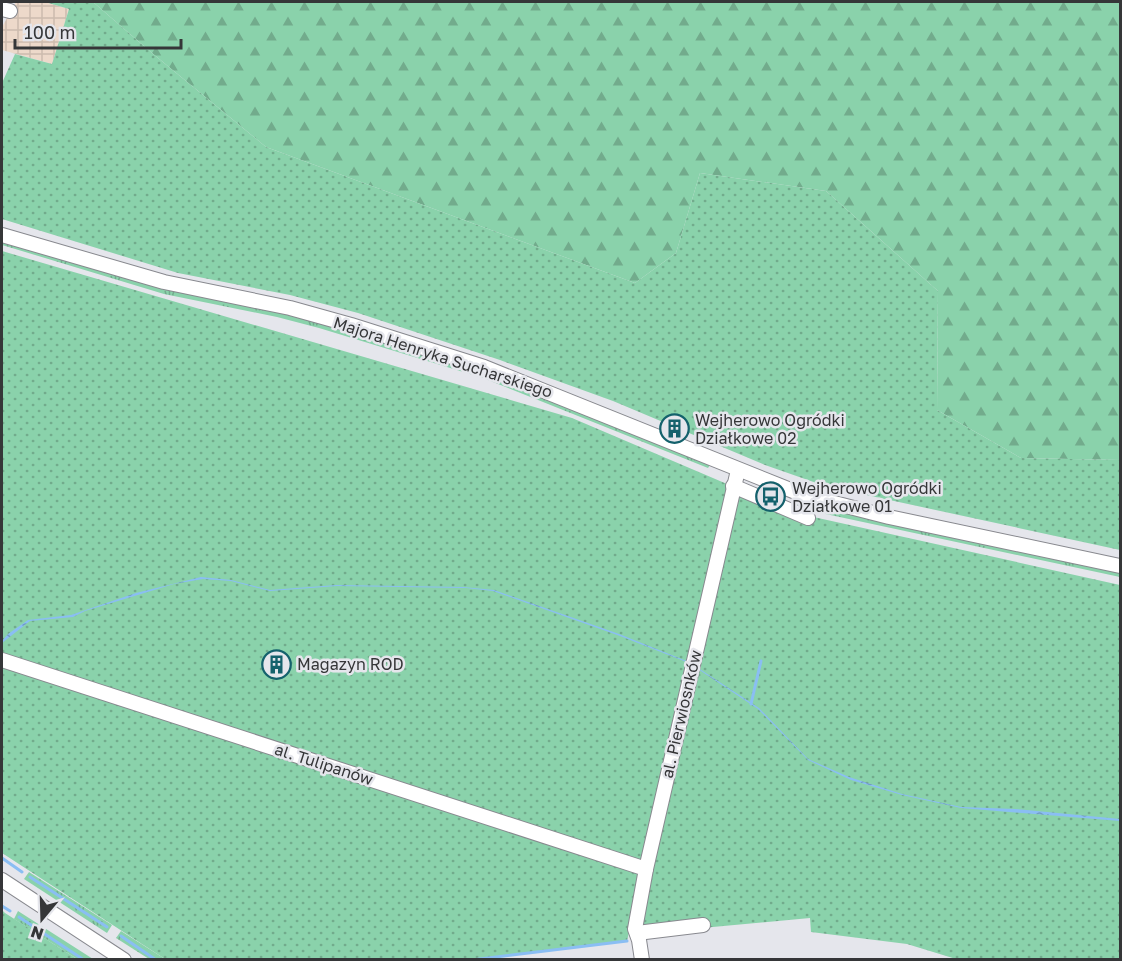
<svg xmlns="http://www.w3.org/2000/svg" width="1122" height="961" font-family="'Golos Text',sans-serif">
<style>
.industrial{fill:url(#industrial-grid)}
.grass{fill:url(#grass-tufts)}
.forest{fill:url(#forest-firs)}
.garden{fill:url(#garden-dots)}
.water{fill:url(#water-ripples)}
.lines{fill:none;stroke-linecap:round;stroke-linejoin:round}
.stream{stroke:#8abef3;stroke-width:3}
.minor-casing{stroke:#88898f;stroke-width:16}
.minor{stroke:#fff;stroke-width:14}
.labels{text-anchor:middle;stroke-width:5;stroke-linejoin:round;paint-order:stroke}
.street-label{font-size:16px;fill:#353638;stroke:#e5e6ec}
.poi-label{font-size:16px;fill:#353638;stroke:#e5e6ec;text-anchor:start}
</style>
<defs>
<pattern id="industrial-grid" width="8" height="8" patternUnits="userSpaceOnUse" patternTransform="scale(1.5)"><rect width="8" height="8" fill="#edd9ca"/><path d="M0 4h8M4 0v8" fill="none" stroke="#ccbbae"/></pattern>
<pattern id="grass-tufts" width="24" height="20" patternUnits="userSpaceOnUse" patternTransform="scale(1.5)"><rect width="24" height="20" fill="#8ad2ab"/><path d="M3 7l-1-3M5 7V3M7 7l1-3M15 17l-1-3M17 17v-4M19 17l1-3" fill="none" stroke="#72ab8c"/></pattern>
<pattern id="forest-firs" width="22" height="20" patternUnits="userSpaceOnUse" patternTransform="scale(1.5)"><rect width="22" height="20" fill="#8ad2ab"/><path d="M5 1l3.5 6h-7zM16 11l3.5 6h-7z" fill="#72ab8c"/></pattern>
<pattern id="garden-dots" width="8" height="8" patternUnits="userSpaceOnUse" patternTransform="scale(1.5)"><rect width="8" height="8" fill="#8ad2ab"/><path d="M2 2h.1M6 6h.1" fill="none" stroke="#72ab8c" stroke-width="1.8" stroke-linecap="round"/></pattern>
<pattern id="water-ripples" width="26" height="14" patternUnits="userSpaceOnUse" patternTransform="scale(1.5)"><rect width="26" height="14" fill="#8abef3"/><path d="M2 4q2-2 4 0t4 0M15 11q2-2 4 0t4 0" fill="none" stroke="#729bc6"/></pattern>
</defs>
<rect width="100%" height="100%" fill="#e5e6ec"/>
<polygon class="industrial" points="16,2 45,2 69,9 52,64 2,50 2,27"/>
<g class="grass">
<polygon points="2,240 164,288 276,311 358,334 481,373 710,465 708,468 483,378 319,328 277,317 164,294 2,245"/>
<polygon points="795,504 815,505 1120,572 1120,577 807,510"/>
<polygon points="29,872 112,925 107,933 24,879"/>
<polygon points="18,911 93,959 77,959 14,919"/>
<polygon points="121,931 165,959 149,959 116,938"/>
</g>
<polygon class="forest" points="93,2 1120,2 1120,460 1021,458 937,410 938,291 826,191 700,173 676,253 635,283 266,147 152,53"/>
<g class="garden">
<polygon points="45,2 93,2 152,53 266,147 635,283 676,253 700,173 826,191 938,291 937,410 1021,458 1120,460 1120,550 825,486 765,465 613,401 500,360 358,313 290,295 178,273 2,219 2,83 15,54 52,64 69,9"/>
<polygon points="2,251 572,418 727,484 726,487 728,488 627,941 569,947 524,954 466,960 165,959 2,853"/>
<polygon points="737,492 809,516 1120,585 1120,959 956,959 907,944 811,932 810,918 702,928 639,928"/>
<polygon points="2,910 5,913 77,959 2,959"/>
</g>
<polygon class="water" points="201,577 231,580 270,590 337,585 463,587 494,590 619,634 689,662 759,708 808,759 849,777 902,794 961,807 1015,809 1120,819 1120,821 961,808 902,795 851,780 808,760 758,709 689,663 620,636 493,591 466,588 337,586 270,591 231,581 203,579 174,584 85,611 73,617 30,621 2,643 2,641 8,634 28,620 71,615 136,593"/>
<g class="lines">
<g class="stream">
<polyline points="751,704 761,661"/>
<polyline points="2,858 22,872"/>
<polyline points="30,877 107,927"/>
<polyline points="2,906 10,911"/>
<polyline points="19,917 84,960"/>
<polyline points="121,936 156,960"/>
<polyline points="472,960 627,941"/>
</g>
<defs>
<g id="minor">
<polyline points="2,9 10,11"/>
<polyline points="2,235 164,282 290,308 351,325 484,367 803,495 889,517 1120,566"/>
<polyline points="733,486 808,518"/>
<polyline points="2,660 646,869"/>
<polyline points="2,880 124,960"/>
<polyline points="637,933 703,925"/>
<polyline points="642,960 639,940 635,929 646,869 738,470"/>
</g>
</defs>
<use href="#minor" class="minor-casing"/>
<use href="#minor" class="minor"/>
</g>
<defs>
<symbol id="building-ring" viewBox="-11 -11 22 22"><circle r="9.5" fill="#e5e6ec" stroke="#14616c" stroke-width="1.5"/><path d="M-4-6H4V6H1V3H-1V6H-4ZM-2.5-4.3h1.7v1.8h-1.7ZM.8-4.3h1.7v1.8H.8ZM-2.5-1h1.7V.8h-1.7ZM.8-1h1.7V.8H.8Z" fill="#14616c"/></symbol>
<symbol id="bus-ring" viewBox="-11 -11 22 22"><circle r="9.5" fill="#e5e6ec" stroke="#14616c" stroke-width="1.5"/><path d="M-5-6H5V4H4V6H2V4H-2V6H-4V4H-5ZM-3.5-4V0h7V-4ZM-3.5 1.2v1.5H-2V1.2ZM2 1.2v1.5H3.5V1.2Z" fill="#14616c"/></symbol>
</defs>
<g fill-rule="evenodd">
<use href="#building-ring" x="658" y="412" width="33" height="33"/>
<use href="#bus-ring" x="754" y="480" width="33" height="33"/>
<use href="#building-ring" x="260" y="648" width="33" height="33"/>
</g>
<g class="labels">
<g class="street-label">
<text transform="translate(443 357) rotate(18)" y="6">Majora Henryka Sucharskiego</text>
<text transform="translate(681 714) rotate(-77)" y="6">al. Pierwiosnków</text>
<text transform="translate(324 764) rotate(18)" y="6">al. Tulipanów</text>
</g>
<g class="poi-label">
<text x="695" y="426">Wejherowo Ogródki<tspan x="695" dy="18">Działkowe 02</tspan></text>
<text x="792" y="494">Wejherowo Ogródki<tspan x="792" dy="18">Działkowe 01</tspan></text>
<text x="297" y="670">Magazyn ROD</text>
</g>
</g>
<rect width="1122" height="961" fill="none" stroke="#353638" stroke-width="6"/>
<g transform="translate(42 919) rotate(199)" stroke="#e5e6ec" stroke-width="4.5" paint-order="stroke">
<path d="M0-4.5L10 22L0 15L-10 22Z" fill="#353638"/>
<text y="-9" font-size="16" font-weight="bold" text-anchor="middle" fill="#353638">N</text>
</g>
<path d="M15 39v9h166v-9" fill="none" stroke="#353638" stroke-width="3"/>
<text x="24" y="39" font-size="18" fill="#353638" stroke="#e5e6ec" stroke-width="4.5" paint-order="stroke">100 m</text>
</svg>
